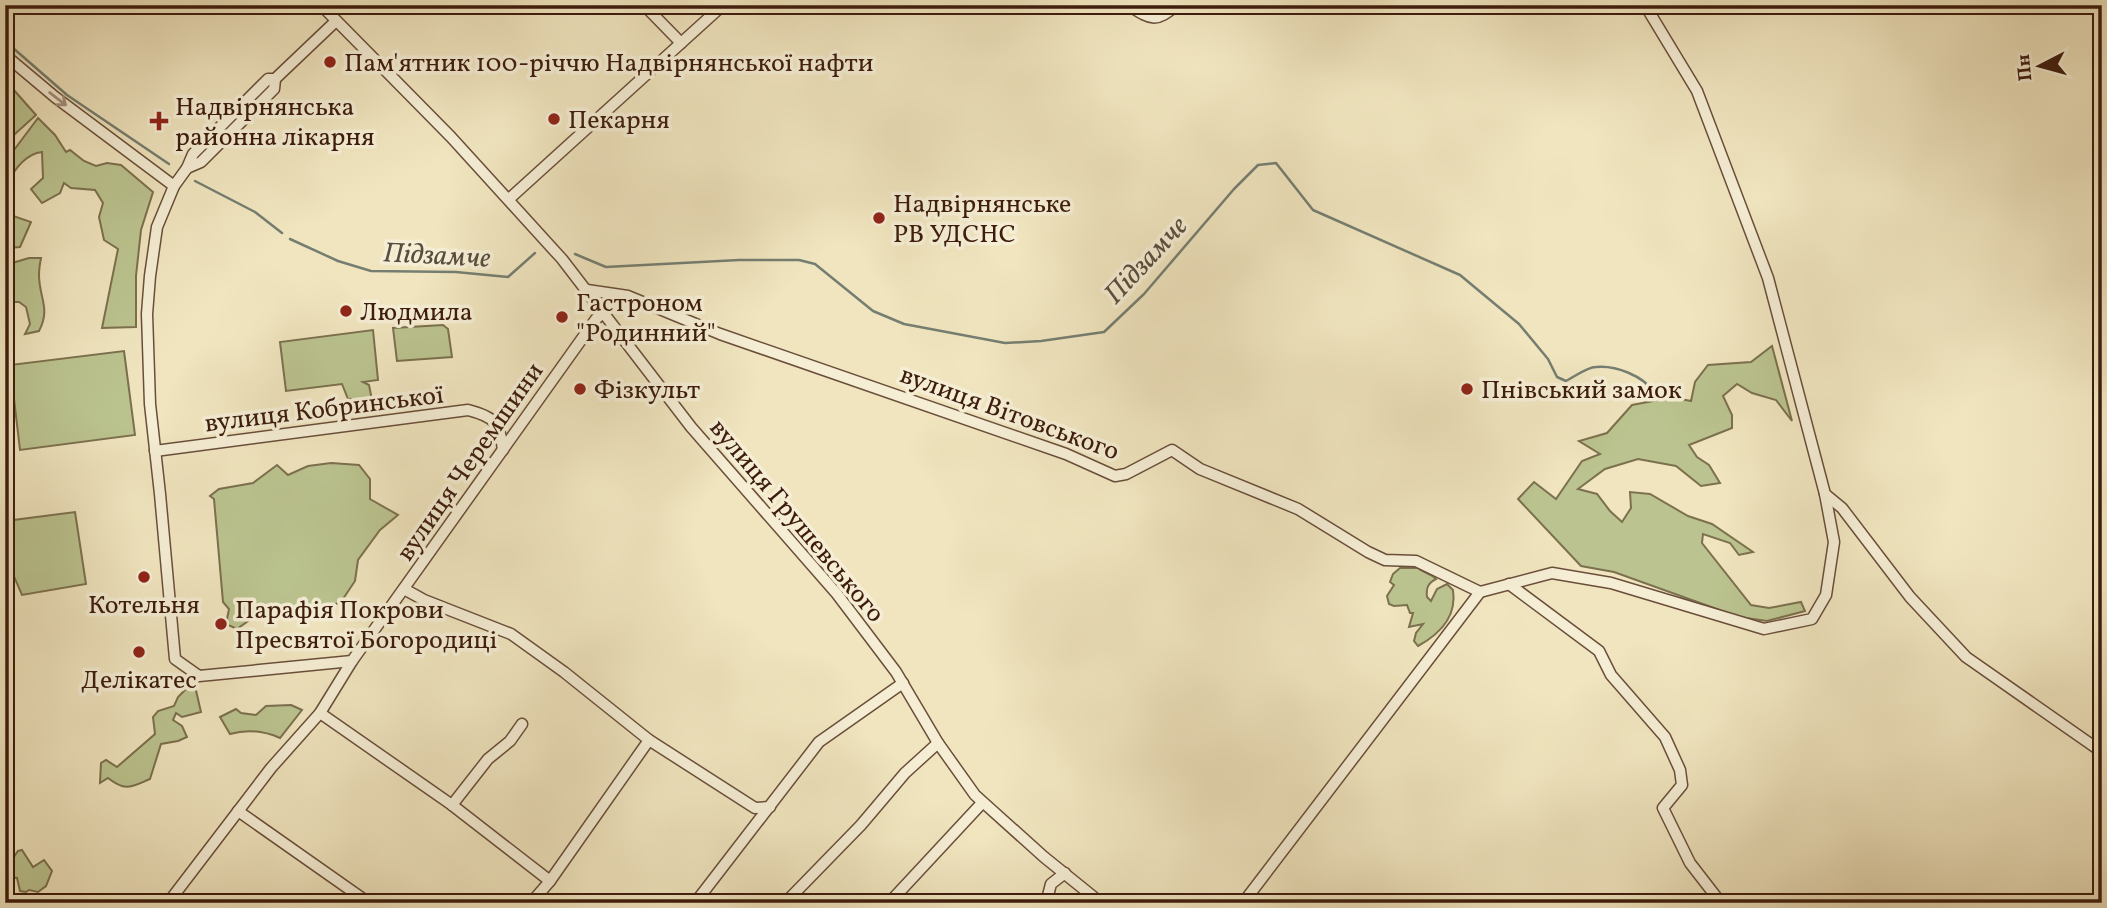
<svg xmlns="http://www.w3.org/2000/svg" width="2107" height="908" font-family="Vollkorn,serif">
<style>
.green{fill:#bbc490;stroke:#7c704e;stroke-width:2}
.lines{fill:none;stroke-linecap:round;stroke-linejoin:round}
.stream{stroke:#757e71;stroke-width:2.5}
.minor-casing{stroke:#6a4e3a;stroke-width:13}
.minor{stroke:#f5eed5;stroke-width:10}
.oneway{stroke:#a2907b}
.poi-dot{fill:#8f2418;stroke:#f5eed5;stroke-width:2.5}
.labels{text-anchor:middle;stroke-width:7;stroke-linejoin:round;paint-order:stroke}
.poi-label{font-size:26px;fill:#3d1c0d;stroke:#f5eed5;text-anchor:start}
.street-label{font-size:26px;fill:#3d1c0d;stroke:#f5eed5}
.water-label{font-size:28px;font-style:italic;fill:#594d3f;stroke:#f5eed5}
</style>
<rect width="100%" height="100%" fill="#f0e5bf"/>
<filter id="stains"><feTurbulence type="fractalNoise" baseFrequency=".00286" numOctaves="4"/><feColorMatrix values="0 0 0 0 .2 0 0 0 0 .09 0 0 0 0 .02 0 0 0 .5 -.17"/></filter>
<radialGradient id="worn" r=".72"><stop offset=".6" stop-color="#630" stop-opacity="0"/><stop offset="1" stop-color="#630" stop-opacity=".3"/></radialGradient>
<g class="green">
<polygon points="5,80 36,115 5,143"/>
<path d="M38,118L55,135L66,152L70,150L84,161L96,166L107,163L121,165L153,192L141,230L136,276V327L102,328L118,249L104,240L99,217L103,203L95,190L71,188L64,183L60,193L42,203L31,189L43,178L42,152C24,154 12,173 5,188V162Z"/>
<polygon points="5,205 13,216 31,222 20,247 8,248 5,252"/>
<path d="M5,256L12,263L29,258H41C40,263 39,270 39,275C39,298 51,308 39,331L25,334L30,324L26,307L19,302H5Z"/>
<polygon points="443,325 448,329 452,357 397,361 393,328"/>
<polygon points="373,330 378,380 363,382 369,385 374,410 363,409 358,399 348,399 342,384 286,391 280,342"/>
<polygon points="1772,346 1792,421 1776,400 1752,393 1737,384 1723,396 1732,415 1732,428 1689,445 1697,457 1709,465 1720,483 1701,486 1676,466 1638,459 1605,469 1578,489 1597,494 1610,511 1622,522 1631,508 1630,492 1650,494 1688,516 1712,524 1753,552 1739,555 1730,543 1703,534 1702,543 1751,605 1769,608 1801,602 1805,611 1767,621 1739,617 1614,572 1581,566 1518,499 1534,482 1556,499 1582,461 1600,454 1579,441 1607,433 1632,405 1653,401 1661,395 1691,401 1695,382 1708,365 1751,362"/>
<polygon points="124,351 135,435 20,450 10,365"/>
<polygon points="331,463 359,465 370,479 370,499 398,515 380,530 358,560 355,581 341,602 317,611 255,616 237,629 226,624 229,609 223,602 214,499 210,496 219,489 253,483 277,465 288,475 308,466"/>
<polygon points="75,512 86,584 22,595 5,556 6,521"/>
<path d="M1400,568H1418C1423,573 1430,573 1436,579C1428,583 1426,588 1427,597L1431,601L1437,589L1447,584L1453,590C1457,616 1440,634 1418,646L1414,641L1416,633L1423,624L1409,627L1413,613H1410L1407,605L1394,606L1389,604L1387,596L1394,585L1390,582L1393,574Z"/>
<path d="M191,684L195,686L201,712L182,717L176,713L173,720L182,726L187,737L178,741L161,744L150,779C131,787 126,792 108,778L100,783L101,763L106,760L117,767L155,734L153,717L158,711L174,706L178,697Z"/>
<path d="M291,705L302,710L280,738C264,731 247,729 230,734L220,717L236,709L241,713L256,715L266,706Z"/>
<polygon points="22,850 33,867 44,860 52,871 46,886 38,892 29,890 26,892 20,891 17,878 9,877 5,868 5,861 11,861 18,851"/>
</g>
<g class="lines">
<g class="stream">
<polyline points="5,41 67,95 169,164"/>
<polyline points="195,181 255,212 282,233"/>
<polyline points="290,239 338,261 371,271 456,272 508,277 535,253"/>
<path d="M575,254L606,267L739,260H799L815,264L873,311L904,324L1005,343L1041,341L1104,332L1144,294L1234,189L1258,165L1276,163L1313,210L1460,275L1519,324L1548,359L1557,377L1566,381C1574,377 1587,367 1596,367C1616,365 1643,376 1654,392"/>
</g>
<defs>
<g id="minor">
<polyline points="321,5 451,137 562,259 691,427 837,594 896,672 938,743 975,795 1044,857 1101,903"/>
<polyline points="644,5 681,43"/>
<path d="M1128,5C1149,18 1156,25 1176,5"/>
<polyline points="336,21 275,79 268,79 193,154 187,168 174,186 157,227 150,276 147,314 150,404 160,494 175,659 199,676 352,661"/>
<polyline points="5,55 55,97 174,186"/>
<polyline points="187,168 201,162 274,89 275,79"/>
<polyline points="509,199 723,5"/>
<polyline points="587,290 628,296 720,334 1066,454 1115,476 1126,474 1172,450 1200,469 1298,509 1368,552 1385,560 1416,561 1480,592"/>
<path d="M155,451L468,410C495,417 500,423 503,450"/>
<polyline points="1825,494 1842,508 1910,597 1966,657 2102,752"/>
<polyline points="1509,584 1599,651 1611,675 1665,737 1680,770 1682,785 1663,808 1690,863 1721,903"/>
<polyline points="404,589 424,600 511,634 564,672 649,740 755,808 770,807"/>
<polyline points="320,713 452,805 550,881"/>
<polyline points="452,805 488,759 510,741 522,724"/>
<polyline points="238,811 369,903"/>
<polyline points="168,903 271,768 320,713 352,661 596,319 604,312"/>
<polyline points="531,903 550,881 649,740"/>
<polyline points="695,903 819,742 903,683"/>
<polyline points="785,903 861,825 905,773 938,743"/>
<polyline points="889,903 982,803"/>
<polyline points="1046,903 1051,884 1065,873"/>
<polyline points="1243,903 1480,592 1552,573 1611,583 1764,629 1812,619 1826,595 1834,542 1825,494 1768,278 1697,91 1645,5"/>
</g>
</defs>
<use href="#minor" class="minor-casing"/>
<use href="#minor" class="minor"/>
</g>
<defs><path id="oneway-shaft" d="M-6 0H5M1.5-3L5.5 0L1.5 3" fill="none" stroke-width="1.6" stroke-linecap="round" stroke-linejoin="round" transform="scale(1.75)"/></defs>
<use class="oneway" href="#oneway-shaft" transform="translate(58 99) rotate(38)"/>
<g class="poi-dot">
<circle cx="330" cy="62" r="7"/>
<circle cx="554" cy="119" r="7"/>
<path d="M155.5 110.5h7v7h7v7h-7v7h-7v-7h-7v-7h7z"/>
<circle cx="879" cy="218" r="7"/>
<circle cx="346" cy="311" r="7"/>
<circle cx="562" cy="317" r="7"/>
<circle cx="580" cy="389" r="7"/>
<circle cx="1467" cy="389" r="7"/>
<circle cx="144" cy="577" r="7"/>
<circle cx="221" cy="624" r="7"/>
<circle cx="139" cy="652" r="7"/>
</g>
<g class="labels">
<g class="poi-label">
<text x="344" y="71">Пам'ятник 100-річчю Надвірнянської нафти</text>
<text x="175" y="115">Надвірнянська<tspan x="175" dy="30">районна лікарня</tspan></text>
<text x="568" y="128">Пекарня</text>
<text x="893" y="212">Надвірнянське<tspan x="893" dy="30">РВ УДСНС</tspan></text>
<text x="576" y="311">Гастроном<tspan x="576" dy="30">"Родинний"</tspan></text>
<text x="360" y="320">Людмила</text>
<text x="594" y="398">Фізкульт</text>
<text x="1481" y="398">Пнівський замок</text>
<text x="144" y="613" text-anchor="middle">Котельня</text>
<text x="235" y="618">Парафія Покрови<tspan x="235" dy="30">Пресвятої Богородиці</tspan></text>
<text x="139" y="688" text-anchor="middle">Делікатес</text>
</g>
<g class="street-label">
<text transform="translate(324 408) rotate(-7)" y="9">вулиця Кобринської</text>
<text transform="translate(1010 412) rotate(20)" y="9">вулиця Вітовського</text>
<text transform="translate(469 461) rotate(-55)" y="9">вулиця Черемшини</text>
<text transform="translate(798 520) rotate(50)" y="9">вулиця Грушевського</text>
</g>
<g class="water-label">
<text transform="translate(437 254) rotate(3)" y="10">Підзамче</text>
<text transform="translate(1145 259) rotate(-47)" y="10">Підзамче</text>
</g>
</g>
<rect width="2107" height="908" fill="none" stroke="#f0e5bf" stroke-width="28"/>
<rect x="7" y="7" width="2093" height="894" fill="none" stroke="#3d1c0d" stroke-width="3.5"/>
<rect x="14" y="14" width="2079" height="880" fill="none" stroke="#3d1c0d" stroke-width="2"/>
<g transform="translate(2040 66) rotate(264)" stroke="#f5eed5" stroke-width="5" paint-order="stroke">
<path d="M0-5L12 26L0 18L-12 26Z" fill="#3d1c0d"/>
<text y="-10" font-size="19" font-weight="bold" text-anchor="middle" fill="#3d1c0d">Пн</text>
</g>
<rect width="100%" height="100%" filter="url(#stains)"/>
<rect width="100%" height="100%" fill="url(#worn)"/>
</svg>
